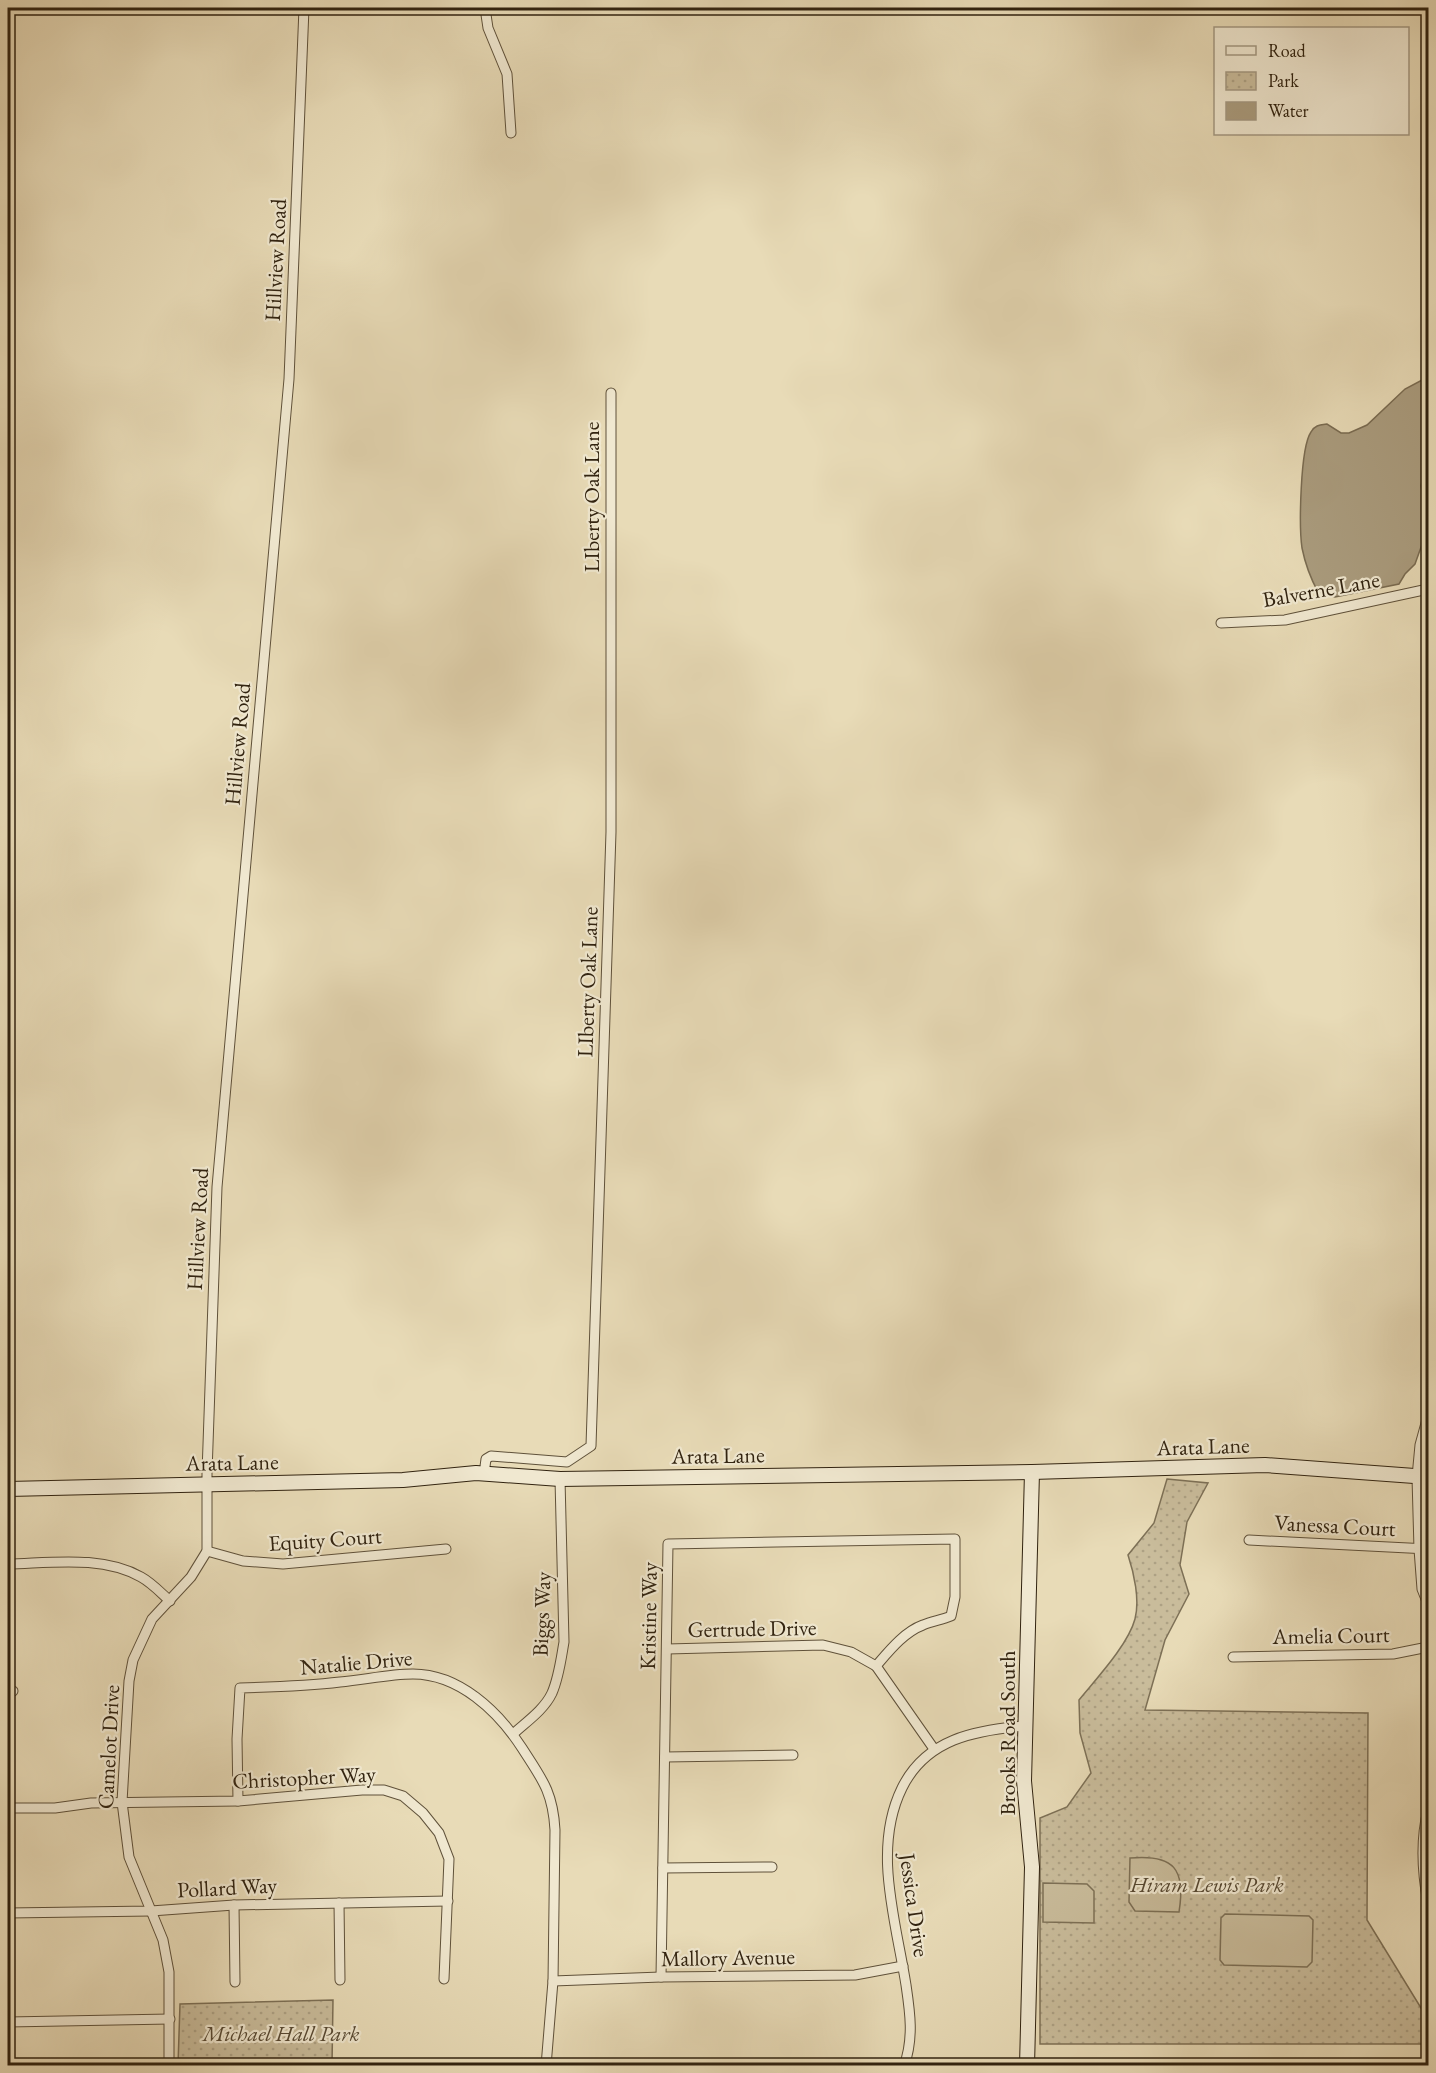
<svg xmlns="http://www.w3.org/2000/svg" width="1436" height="2073" font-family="'EB Garamond',serif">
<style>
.park{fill:url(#park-dots);stroke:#7d7056;stroke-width:1.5}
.garden{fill:#c9bc9b;stroke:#7d7056;stroke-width:1.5}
.water{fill:#aa9c7e;stroke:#7a6c52;stroke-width:1.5}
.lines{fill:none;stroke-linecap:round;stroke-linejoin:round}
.street-casing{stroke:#5f513a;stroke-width:11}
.secondary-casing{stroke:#312310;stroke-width:16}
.street{stroke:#f0e8d0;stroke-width:9}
.secondary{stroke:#f0e8d0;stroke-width:14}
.labels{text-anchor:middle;stroke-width:4.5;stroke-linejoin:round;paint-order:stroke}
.street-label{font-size:22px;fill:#312310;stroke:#f0e8d0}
.park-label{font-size:22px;font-style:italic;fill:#574933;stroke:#f0e8d0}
</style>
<defs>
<pattern id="park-dots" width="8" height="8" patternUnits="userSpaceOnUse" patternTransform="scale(1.5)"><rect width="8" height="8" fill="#c9bc9b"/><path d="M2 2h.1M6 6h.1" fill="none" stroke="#ada184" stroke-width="1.8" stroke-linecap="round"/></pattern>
</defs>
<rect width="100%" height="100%" fill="#e8dbb7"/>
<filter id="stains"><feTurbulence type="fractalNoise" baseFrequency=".00333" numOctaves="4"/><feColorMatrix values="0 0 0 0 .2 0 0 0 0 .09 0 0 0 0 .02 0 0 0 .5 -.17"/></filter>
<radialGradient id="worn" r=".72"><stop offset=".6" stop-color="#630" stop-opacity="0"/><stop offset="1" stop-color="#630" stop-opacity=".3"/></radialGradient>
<g class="park">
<path d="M1167,1479L1208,1483L1187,1522L1180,1565L1189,1594L1165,1640L1145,1710L1368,1713L1367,1920L1421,2008L1428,2005V2044H1040V1818L1067,1807L1091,1773L1080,1733L1079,1700C1096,1679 1128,1645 1135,1619C1140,1600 1134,1573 1128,1555L1154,1523Z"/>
<polygon points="333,2000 332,2065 178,2065 180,2004"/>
</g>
<g class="garden">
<path d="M1130,1858C1174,1854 1186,1869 1179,1912L1135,1911L1129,1902Z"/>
<polygon points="1043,1883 1087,1884 1094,1891 1094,1923 1043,1922"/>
<polygon points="1225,1914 1309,1916 1313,1920 1312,1962 1307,1967 1224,1965 1220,1960 1221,1918"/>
</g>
<path class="water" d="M1428,378V467L1423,476L1421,486L1427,515L1425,536L1415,564L1405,574L1399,584L1335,597L1318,592C1311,579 1305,563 1302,548C1299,527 1300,448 1311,432C1315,425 1320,425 1327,424L1341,433H1349L1367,425L1405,389L1424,379Z"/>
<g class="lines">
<defs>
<g id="street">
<polyline points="485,8 488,28 507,74 511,133"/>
<polyline points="1221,623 1285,620 1428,589"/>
<polyline points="1428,1416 1420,1445 1417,1477 1419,1549 1422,1589 1428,1604"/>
<polyline points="484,1474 486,1459 491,1456 567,1462 591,1446 611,832 611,393"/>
<polyline points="1249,1540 1428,1549"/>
<polyline points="207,1551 243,1561 283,1564 446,1549"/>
<path d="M8,1564C51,1563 102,1555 141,1577C152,1583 161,1593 170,1601"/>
<polyline points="667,1649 823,1645 851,1652 876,1666 934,1749"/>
<polyline points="1233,1657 1393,1654 1428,1647"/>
<polyline points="8,1691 13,1691"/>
<path d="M513,1734C526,1722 544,1710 552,1693C559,1677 561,1659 564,1642L560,1479"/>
<polyline points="665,1757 793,1755"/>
<path d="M238,1801L237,1739L240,1688C274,1687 307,1686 340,1682C364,1680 389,1674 413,1674C459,1674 498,1711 522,1748C542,1779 553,1792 555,1830L553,1981L546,2066"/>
<polyline points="8,1808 55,1808 91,1803 238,1801 362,1790 384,1790 403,1796 423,1813 439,1833 449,1859 444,1979"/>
<path d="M1428,1810C1420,1841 1422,1871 1428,1903"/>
<polyline points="663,1868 772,1867"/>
<polyline points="339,1903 340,1980"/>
<polyline points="234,1905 235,1982"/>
<polyline points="8,1913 151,1911 234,1905 448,1901"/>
<path d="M661,1977L668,1544L955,1539V1597L951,1616C942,1620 932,1621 923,1625C904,1632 889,1651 876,1666"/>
<polyline points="553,1981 661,1977 855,1975 903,1966"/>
<polyline points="8,2022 170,2019"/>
<polyline points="169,2066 169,1972 163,1940 129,1857 122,1802 129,1681 133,1660 152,1619 191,1577 207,1551 207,1473 217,1187 289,379 304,8"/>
<path d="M904,2066C914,2038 910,2012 906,1985C896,1921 872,1849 902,1788C926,1739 975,1730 1025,1726"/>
</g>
<g id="secondary">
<polyline points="8,1489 403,1480 476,1473 560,1479 1032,1472 1265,1465 1428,1477"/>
<polyline points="1027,2066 1032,1867 1024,1781 1032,1472"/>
</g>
</defs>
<use href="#street" class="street-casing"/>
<use href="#secondary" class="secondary-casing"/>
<use href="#street" class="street"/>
<use href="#secondary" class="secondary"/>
</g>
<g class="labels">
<g class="street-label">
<text transform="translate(275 260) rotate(-87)" y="8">Hillview Road</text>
<text transform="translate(591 497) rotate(-90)" y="8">LIberty Oak Lane</text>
<text transform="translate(1321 589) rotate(-10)" y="8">Balverne Lane</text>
<text transform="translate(237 744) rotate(-85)" y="8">Hillview Road</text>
<text transform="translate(587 982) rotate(-88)" y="8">LIberty Oak Lane</text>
<text transform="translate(197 1229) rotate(-87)" y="8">Hillview Road</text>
<text transform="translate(1203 1446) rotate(-2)" y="8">Arata Lane</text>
<text transform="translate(718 1455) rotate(-1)" y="8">Arata Lane</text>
<text transform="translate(232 1462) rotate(-1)" y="8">Arata Lane</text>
<text transform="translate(1335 1525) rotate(3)" y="8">Vanessa Court</text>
<text transform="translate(325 1539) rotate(-4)" y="8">Equity Court</text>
<text transform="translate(541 1614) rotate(-88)" y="8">Biggs Way</text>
<text transform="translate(648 1616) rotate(-89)" y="8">Kristine Way</text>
<text transform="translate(752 1628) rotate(-1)" y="8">Gertrude Drive</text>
<text transform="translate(1331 1635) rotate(-1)" y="8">Amelia Court</text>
<text transform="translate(356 1662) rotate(-5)" y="8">Natalie Drive</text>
<text transform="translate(1007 1733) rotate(-90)" y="8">Brooks Road South</text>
<text transform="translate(108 1747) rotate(-87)" y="8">Camelot Drive</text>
<text transform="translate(304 1777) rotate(-3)" y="8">Christopher Way</text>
<text transform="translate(227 1887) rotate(-3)" y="8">Pollard Way</text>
<text transform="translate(915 1905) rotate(82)" y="8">Jessica Drive</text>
<text transform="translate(728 1957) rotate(-1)" y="8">Mallory Avenue</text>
</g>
<g class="park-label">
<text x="1207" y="1892">Hiram Lewis Park</text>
<text x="281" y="2041">Michael Hall Park</text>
</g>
</g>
<rect width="1436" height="2073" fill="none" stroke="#e8dbb7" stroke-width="30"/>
<rect x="9" y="9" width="1418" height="2055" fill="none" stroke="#312310" stroke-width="3"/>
<rect x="15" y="15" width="1406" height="2043" fill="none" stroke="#312310" stroke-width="1.5"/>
<rect x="1214" y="27" width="195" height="108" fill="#f0e8d0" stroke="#a49983" stroke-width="1.5"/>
<rect x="1226" y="46" width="30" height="9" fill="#f0e8d0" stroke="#a49983" stroke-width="1.5"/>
<text x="1268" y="57" font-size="18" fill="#312310">Road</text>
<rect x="1226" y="72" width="30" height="18" fill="url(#park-dots)" stroke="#a49983" stroke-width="1.5"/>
<text x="1268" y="87" font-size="18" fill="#312310">Park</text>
<rect x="1226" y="102" width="30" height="18" fill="#aa9c7e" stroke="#a49983" stroke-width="1.5"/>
<text x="1268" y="117" font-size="18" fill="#312310">Water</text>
<rect width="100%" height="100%" filter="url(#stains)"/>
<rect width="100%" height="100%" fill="url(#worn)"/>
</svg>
